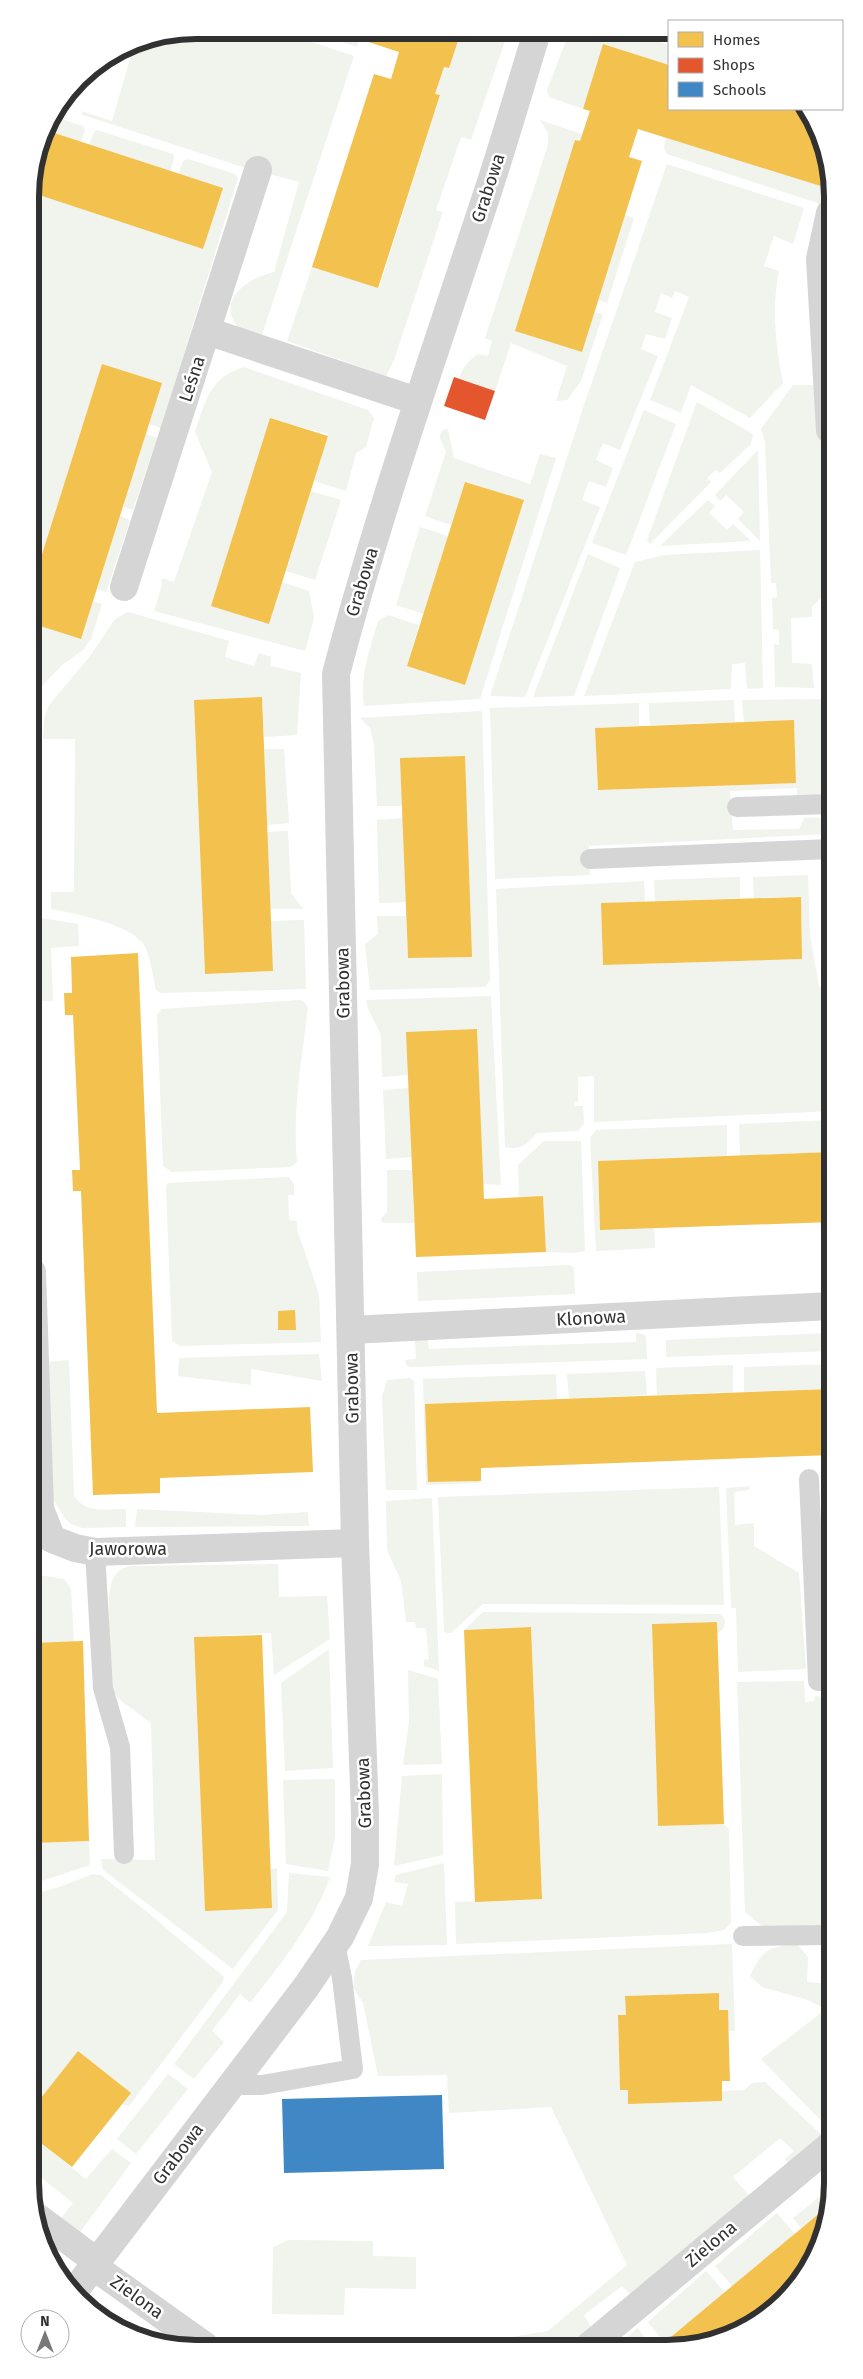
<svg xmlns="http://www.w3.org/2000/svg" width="863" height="2379" font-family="'Fira Sans',sans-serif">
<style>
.green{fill:#f1f3ed}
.homes{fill:#f2c14e}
.shops{fill:#e4572e}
.schools{fill:#3f88c5}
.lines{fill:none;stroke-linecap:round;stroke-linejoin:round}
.lane{stroke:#d5d5d5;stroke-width:20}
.street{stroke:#d5d5d5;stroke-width:28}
.labels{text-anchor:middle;stroke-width:5;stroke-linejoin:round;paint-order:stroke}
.street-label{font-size:18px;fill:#313131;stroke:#fff}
.rim{fill:none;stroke:#313131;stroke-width:6}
</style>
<rect width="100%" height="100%" fill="#fff"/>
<g class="green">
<path d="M196,30L279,31L354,56L259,344C212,319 228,283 274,272L299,182L246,168L83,115L81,111L112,121L135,42Z"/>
<polygon points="310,31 334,31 359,39 357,47"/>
<polygon points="461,32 508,32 471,140 461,137 436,210 443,212 394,360 386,376 287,341 312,267 379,288 440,96 435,94 444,67 449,68"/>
<polygon points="578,32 601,38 603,33 630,33 669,45 669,65 604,44 583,109 549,97 547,90 567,38"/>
<polygon points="52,116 83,126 85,130 81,142 45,131"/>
<path d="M540,120L582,134L580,141H575L515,331L594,312L603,314L581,381L567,400L556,401L567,366L511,343L495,391L459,378C464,367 467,361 478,354L488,356L492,341L485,338L548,145V133Z"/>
<polygon points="97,130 173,154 174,159 170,172 89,145 94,132"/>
<polygon points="666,138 830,189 830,207 667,154 664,148"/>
<polygon points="188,159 235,174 238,178 161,428 149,424 161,383 102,364 31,589 30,192 203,249 223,188 179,174 183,161"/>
<path d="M667,164L804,208L793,244L774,236L764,266L779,271C771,309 776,346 783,383L750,418L691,385L681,413L650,400L689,297L675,291L672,298L661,293L655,312L672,318L665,339L646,334L641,349L658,356L620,450L603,443L596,460L613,468L606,487L589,481L582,500L600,507L525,697L490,696L583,408Z"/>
<polygon points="625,215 634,218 607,303 598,300"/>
<path d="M244,367L368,410L374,418L366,447L356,453L346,491L314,481L328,434L270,419L282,582L309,591L314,618L305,651L154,611L162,585V578L174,582L212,472L195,432C206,400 209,378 244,367Z"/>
<polygon points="793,385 813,385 817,389 823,410 826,593 812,607 812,617 791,618 792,663 812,664 814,688 775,687 774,644 779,645 779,630 773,629 772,598 777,597 776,583 771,583 765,442 761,429"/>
<polygon points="697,402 753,434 751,444 720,473 716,470 707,478 711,482 650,544 647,540"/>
<polygon points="644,410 676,424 626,555 592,543"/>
<path d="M445,429H448L454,458L530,484L540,454L556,458L480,699L364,706C359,677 370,649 378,621L388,615L419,625L407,666L465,684L524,501L466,482L451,525L425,516L446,452L440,438L441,431Z"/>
<polygon points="146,434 157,438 133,510 123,507"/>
<polygon points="758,450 760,541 738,519 744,512 726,495 720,501 715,495"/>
<polygon points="311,491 341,500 315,580 286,571"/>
<polygon points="708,500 715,506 709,513 727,530 733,524 751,541 660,546"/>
<polygon points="120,516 130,520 106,592 97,589"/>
<polygon points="420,527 448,536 424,614 396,605"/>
<polygon points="760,550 763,688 747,689 745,663 732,664 731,689 584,696 635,562 665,555"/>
<polygon points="588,554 620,568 574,696 533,697"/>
<polygon points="93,601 102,604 91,639 83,650 61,666 43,685 36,705 31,702 31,623 81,638"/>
<path d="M128,612L229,641L225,657L254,666L259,653L271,657L270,666L301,673L297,735L264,737L262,697L194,700L205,974L273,971L271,921L304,920L306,989L161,993L156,990C153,978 150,954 144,945C132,925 74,913 51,909V892H74L75,739H43L44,719L49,705L91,655L115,619Z"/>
<path d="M829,699L831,790C823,800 808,797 797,797V788L730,791L733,830L799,829L804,818C814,817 824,816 831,826L829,834L589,846L590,875L495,879L490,708L639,703V726L595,728L598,790L796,783L794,721L744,722L742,700Z"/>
<polygon points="734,700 735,722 650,725 649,703"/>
<polygon points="482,711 490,980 485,987 370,990 365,944 378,934 377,916 406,916 408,958 472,956 402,806 377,806 374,744 370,728 360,718"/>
<polygon points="264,749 284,749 289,823 267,825"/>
<polygon points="403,818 406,902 379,903 377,820"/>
<polygon points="288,831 291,893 303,909 270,909 267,832"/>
<path d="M808,875L810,935L819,986L831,993V1111L594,1122V1076L578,1077V1102H574V1106H583L584,1124L578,1131L537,1133C526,1144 521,1151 505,1147L496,889L644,881L645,902L601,903L603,965L802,959L801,897L754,898L753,877Z"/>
<polygon points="740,877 740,898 655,902 654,880"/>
<polygon points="41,918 78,924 79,946 51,948 53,1001 42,1001"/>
<polygon points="491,996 501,1185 483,1184 477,1030 408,1075 382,1077 381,1035 368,1009 366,1000"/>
<path d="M300,1000L304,1002L308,1008C302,1060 292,1110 297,1162L290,1167L171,1172L163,1166L157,1015L162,1009Z"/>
<polygon points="409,1088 412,1157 386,1159 383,1090"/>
<polygon points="831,1120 831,1152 740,1156 739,1124"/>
<polygon points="727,1125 727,1156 598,1161 600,1230 654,1228 655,1248 596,1251 590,1138 596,1130"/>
<polygon points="544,1141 581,1141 585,1251 572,1253 546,1252 543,1197 519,1197 518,1165"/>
<polygon points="387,1170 412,1170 414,1223 382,1223 381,1219 387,1212"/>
<polygon points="289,1177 294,1184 294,1195 288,1195 289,1220 297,1221 297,1229 319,1294 321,1342 180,1346 172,1341 166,1186 168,1183"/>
<polygon points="820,1222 831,1222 831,1242 822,1242"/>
<polygon points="570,1265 574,1268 575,1294 418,1301 417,1272"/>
<polygon points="636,1333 646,1335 647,1359 410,1367 406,1365 405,1360 416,1359 415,1340 428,1339 429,1349 636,1342"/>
<polygon points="831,1333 831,1351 666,1357 666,1340"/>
<polygon points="319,1354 322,1381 251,1369 251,1385 178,1376 179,1358"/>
<path d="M69,1360L74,1496C87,1514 105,1509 126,1509V1527L82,1528L71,1524L65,1518L50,1495L47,1362Z"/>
<polygon points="831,1364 832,1389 744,1392 744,1367"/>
<polygon points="733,1365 733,1392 657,1395 656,1368"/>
<polygon points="645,1371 647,1395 569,1399 567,1374"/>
<polygon points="556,1374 557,1399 425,1404 429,1482 479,1481 480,1483 426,1485 423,1379"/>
<polygon points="410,1378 414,1381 417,1490 386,1490 382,1397 387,1380"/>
<polygon points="750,1486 749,1490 734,1492 735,1525 754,1523 754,1546 799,1573 806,1669 738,1672 736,1608 731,1608 726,1488"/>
<polygon points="719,1487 724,1605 483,1604 451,1633 446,1633 444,1630 438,1497"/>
<polygon points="432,1498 439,1671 424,1666 424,1660 429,1659 426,1628 416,1628 415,1622 406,1622 401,1581 387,1550 386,1501"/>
<polygon points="137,1509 262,1515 308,1512 309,1526 135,1527"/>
<path d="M278,1564L279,1597L327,1596L330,1639L274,1675L271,1633L194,1637L205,1910L272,1908L271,1869L277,1868L278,1910L233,1969L103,1870L101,1859L155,1860L151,1723L120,1700L114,1692C112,1669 104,1597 113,1579C117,1570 123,1568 131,1566Z"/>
<polygon points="32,1574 64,1579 71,1589 74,1642 32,1643"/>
<polygon points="483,1612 721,1614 725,1620 724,1628 717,1634 717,1622 652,1624 658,1826 724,1824 729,1829 731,1923 724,1930 707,1933 456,1944 455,1902 542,1899 531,1627 464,1630"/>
<polygon points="329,1649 333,1768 285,1771 281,1683"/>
<polygon points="408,1670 438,1679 442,1764 403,1765 409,1722"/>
<polygon points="804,1681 805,1702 814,1701 815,1696 825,1697 823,1724 832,1724 832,1926 762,1926 745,1912 737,1682"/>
<polygon points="442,1774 443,1855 394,1866 402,1776"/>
<polygon points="335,1779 335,1837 328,1871 286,1864 283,1780"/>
<polygon points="89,1841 90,1865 33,1884 33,1843"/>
<polygon points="444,1863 447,1945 368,1946 386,1902 402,1906 408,1884 394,1882 396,1875"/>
<path d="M289,1873L330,1877C316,1920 278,1968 250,2003L240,1994L212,2031L224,2042L194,2079L174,2064L287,1912Z"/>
<polygon points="93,1874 101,1875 146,1911 224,1977 222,1983 129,2106 121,2104 130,2093 78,2051 33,2108 33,1894 59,1887"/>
<polygon points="732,1944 735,2031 728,2031 719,2010 719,1993 625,1996 626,2015 618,2015 620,2089 628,2090 629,2104 722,2101 722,2091 744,2090 752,2083 765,2082 825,2138 789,2165 785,2159 794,2151 780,2138 733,2177 751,2198 630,2294 622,2286 584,2315 592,2329 568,2346 456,2346 548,2331 627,2265 551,2107 449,2113 447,2075 378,2076 363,2003 353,1987 355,1971 361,1960"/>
<path d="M797,1944L808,1957L807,1982L832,1984L833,2128L830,2130L761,2059L826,2009L805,1999L762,1987L750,1976C763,1949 768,1947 797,1944Z"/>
<polygon points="168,2074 188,2089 136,2154 117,2139"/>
<polygon points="33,2137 86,2179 112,2149 131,2163 77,2236 58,2222 73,2203 33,2171"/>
<polygon points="833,2186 829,2210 827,2208 801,2228 793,2218"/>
<polygon points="777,2213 795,2234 732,2286 715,2266"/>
<polygon points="288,2240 373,2241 373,2256 416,2257 416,2289 345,2288 344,2315 272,2314 273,2247"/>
<polygon points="706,2271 725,2292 664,2342 648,2322"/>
<polygon points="638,2328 651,2346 616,2346"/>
</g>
<g class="homes">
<polygon points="335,31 461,32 449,68 444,67 435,94 440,95 378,288 312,267 374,74 391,79 399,52"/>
<polygon points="603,44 669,65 669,109 806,109 816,122 830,163 830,189 638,129 629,157 642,161 582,352 515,331 575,140 580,141 590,111 583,109"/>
<polygon points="45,130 223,188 203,249 30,192 30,185"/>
<polygon points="102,364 162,383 81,639 31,623 31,589"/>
<polygon points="270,418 328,436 269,624 211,606"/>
<polygon points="465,482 524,500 465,685 407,666"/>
<polygon points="262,697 273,971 205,974 194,700"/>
<polygon points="794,720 796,783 598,790 595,728"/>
<polygon points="465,756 472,957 408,958 400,758"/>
<polygon points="801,897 802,959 603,965 601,903"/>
<polygon points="138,953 157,1413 310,1407 313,1472 160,1478 160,1493 93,1495 81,1191 73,1191 72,1170 80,1170 73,1015 65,1015 64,993 72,993 71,957"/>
<polygon points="477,1029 484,1199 543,1196 546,1252 416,1257 406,1032"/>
<rect x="826" y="1079" width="5" height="17"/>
<polygon points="831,1152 831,1222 600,1230 598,1161"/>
<polygon points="295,1310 296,1330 278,1330 278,1311"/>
<polygon points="832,1389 832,1455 481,1468 481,1481 428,1482 425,1404"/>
<polygon points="717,1622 724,1824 658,1826 652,1624"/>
<polygon points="531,1627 542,1899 475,1902 464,1630"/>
<polygon points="262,1635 272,1908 205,1911 194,1637"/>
<polygon points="83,1641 89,1841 33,1843 32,1643"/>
<polygon points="719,1993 719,2010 728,2010 729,2048 730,2081 722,2081 722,2101 628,2104 628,2090 620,2090 618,2015 626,2015 625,1996"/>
<polygon points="78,2051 131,2093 72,2167 33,2137 33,2108"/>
<polygon points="827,2207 829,2210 820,2246 792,2292 750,2327 700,2346 660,2346"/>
</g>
<polygon class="shops" points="454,377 495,391 485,420 444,406"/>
<polygon class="schools" points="442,2095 444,2169 284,2173 282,2099"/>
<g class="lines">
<g class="lane">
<polyline points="737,807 831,804"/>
<polyline points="590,859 831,849"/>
<polyline points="809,1479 818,1681 832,1681"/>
<polyline points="95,1552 103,1688 120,1747 124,1854"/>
<polyline points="743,1936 832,1935"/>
<polyline points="230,2085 262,2085 353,2069 342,1978 335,1944"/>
</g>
<g class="street">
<polyline points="830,213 820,259 830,430"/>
<polyline points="207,331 417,401"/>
<polyline points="124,587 258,170"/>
<polyline points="32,1272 40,1509 52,1539 75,1548 95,1552 355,1543"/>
<polyline points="351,1330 831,1306"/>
<polyline points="33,2214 96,2261"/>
<polyline points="93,2266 205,2346"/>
<path d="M73,2293L306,1987L340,1937L359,1898L365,1864V1814L355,1543L336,674C379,510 436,349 489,188C506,136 521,84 537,32"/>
<polyline points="589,2346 833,2143"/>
</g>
</g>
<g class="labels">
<g class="street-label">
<text transform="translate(488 188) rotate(-72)" y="6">Grabowa</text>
<text transform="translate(192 379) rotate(-72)" y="6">Leśna</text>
<text transform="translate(362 582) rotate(-73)" y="6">Grabowa</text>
<text transform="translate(343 983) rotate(-91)" y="6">Grabowa</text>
<text transform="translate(591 1318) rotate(-3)" y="6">Klonowa</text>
<text transform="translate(352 1388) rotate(-91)" y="6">Grabowa</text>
<text x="128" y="1555">Jaworowa</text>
<text transform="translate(364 1793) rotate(-92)" y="6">Grabowa</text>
<text transform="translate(178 2154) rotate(-53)" y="6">Grabowa</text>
<text transform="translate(711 2244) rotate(-40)" y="6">Zielona</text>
<text transform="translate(137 2297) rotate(36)" y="6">Zielona</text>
</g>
</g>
<path d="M0 0H863V2379H0ZM196 39H667A157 157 0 0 1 824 196V2183A157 157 0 0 1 667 2340H196A157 157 0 0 1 39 2183V196A157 157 0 0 1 196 39Z" fill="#fff" fill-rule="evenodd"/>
<path class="rim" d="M196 39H667A157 157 0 0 1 824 196V2183A157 157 0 0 1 667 2340H196A157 157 0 0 1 39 2183V196A157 157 0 0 1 196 39Z"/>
<rect x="668" y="20" width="175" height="90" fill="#ffffff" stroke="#adadad"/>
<rect x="678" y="32" width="25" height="15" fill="#f2c14e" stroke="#adadad"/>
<text x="713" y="45" font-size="15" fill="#313131">Homes</text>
<rect x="678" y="58" width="25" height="15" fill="#e4572e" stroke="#adadad"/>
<text x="713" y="70" font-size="15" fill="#313131">Shops</text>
<rect x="678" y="82" width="25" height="15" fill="#3f88c5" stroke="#adadad"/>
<text x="713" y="95" font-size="15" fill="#313131">Schools</text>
<g transform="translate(45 2334)"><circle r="24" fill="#ffffff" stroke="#adadad"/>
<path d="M0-4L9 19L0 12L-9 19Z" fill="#797979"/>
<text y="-8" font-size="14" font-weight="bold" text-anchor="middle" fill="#313131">N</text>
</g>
</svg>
